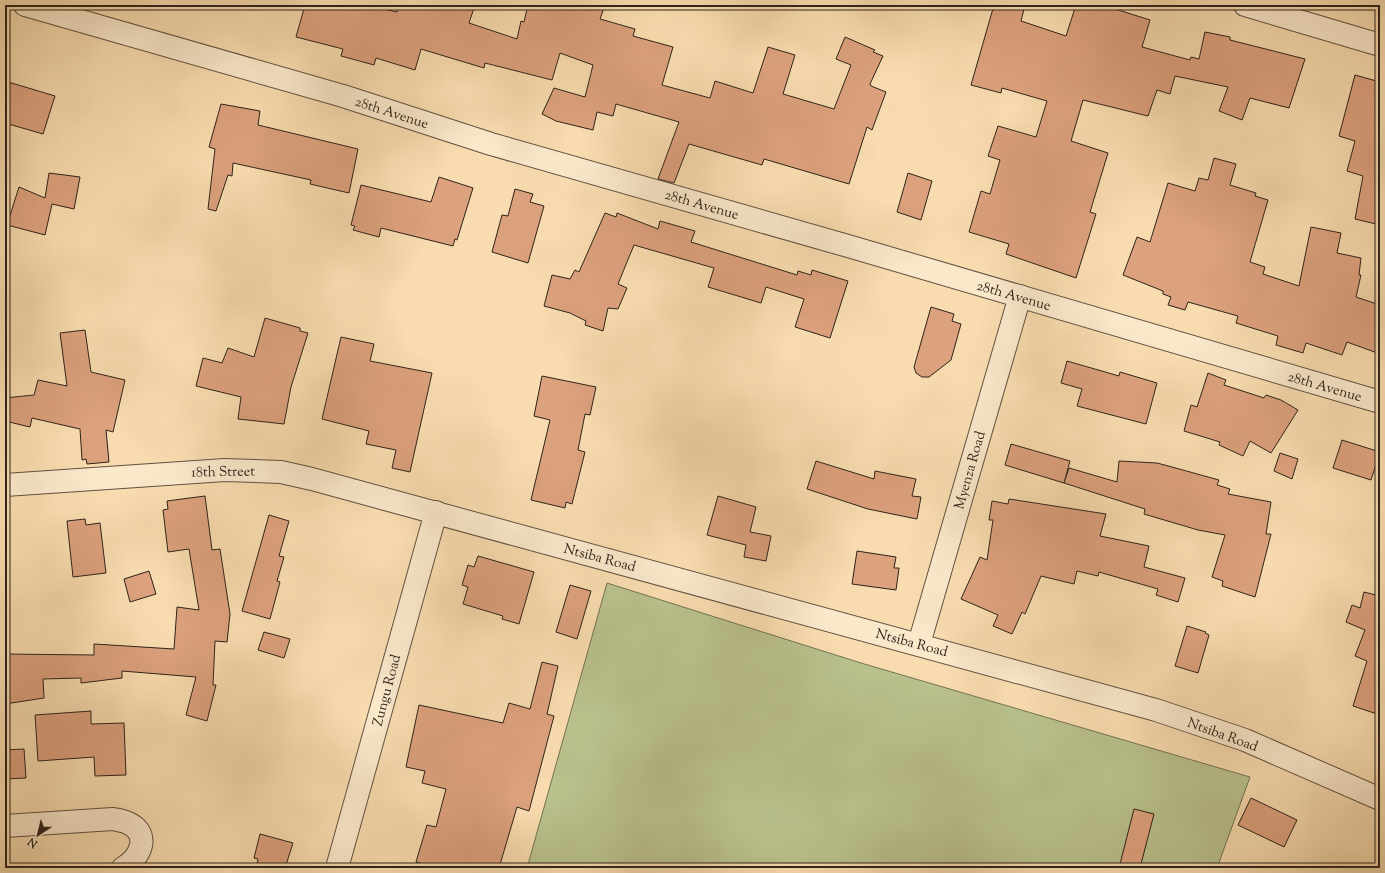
<svg xmlns="http://www.w3.org/2000/svg" width="1385" height="873" font-family="'Sorts Mill Goudy',serif">
<style>
.green{fill:#b9c18d;stroke:#737254}
.building{fill:#dca17d;stroke:#2d231b}
.lines{fill:none;stroke-linecap:round;stroke-linejoin:round}
.street-casing{stroke:#605140;stroke-width:24}
.street{stroke:#fae8cb;stroke-width:22}
.labels{text-anchor:middle;stroke-width:3.5;stroke-linejoin:round;paint-order:stroke}
.street-label{font-size:14px;fill:#2d231b;stroke:#fae8cb}
</style>
<rect width="100%" height="100%" fill="#f8dcaf"/>
<filter id="stains"><feTurbulence type="fractalNoise" baseFrequency=".005" numOctaves="4"/><feColorMatrix values="0 0 0 0 .2 0 0 0 0 .09 0 0 0 0 .02 0 0 0 .5 -.17"/></filter>
<radialGradient id="worn" r=".72"><stop offset=".6" stop-color="#630" stop-opacity="0"/><stop offset="1" stop-color="#630" stop-opacity=".3"/></radialGradient>
<polygon class="green" points="607,583 861,663 1250,777 1217,868 527,868"/>
<g class="building">
<polygon points="305,5 355,5 374,10 375,7 397,12 399,5 475,5 469,23 517,39 521,21 524,22 528,5 555,5 574,10 576,5 605,5 600,19 635,29 633,36 673,47 662,85 710,98 715,81 753,93 768,47 795,55 783,94 834,109 851,65 836,59 845,37 875,50 873,52 883,56 870,84 871,86 886,92 872,130 867,127 849,184 764,159 762,165 689,144 674,183 658,179 679,122 616,104 613,116 597,112 593,130 556,121 542,114 554,88 585,97 593,65 560,53 552,80 485,63 484,68 421,49 415,70 376,58 374,65 341,56 343,49 296,37"/>
<polygon points="994,5 1025,5 1021,21 1066,36 1076,5 1113,5 1112,8 1150,20 1142,47 1190,60 1191,57 1199,59 1205,32 1230,37 1230,40 1305,59 1289,108 1250,98 1242,120 1219,111 1228,87 1175,76 1170,94 1157,90 1148,116 1083,100 1071,141 1108,153 1090,212 1096,214 1076,278 1006,254 1009,244 969,232 981,191 990,194 1000,160 988,156 998,126 1036,137 1047,101 1002,88 1001,93 971,85"/>
<polygon points="1355,75 1380,82 1380,225 1355,219 1363,176 1347,171 1355,141 1339,136"/>
<polygon points="5,81 55,96 43,134 5,123"/>
<polygon points="221,104 260,111 258,125 358,149 349,193 310,184 311,180 233,163 232,176 228,175 216,211 208,209 215,149 209,147"/>
<polygon points="1214,158 1236,164 1230,185 1256,193 1255,196 1268,200 1250,262 1265,267 1263,274 1299,286 1311,227 1341,233 1337,253 1361,258 1359,275 1361,275 1356,297 1380,305 1380,354 1347,342 1342,355 1306,343 1303,353 1276,345 1278,336 1236,323 1238,316 1188,302 1185,310 1168,305 1171,297 1163,294 1163,291 1123,275 1137,237 1150,242 1168,183 1195,191 1199,178 1208,180"/>
<polygon points="49,173 80,177 74,209 52,204 45,235 7,225 19,187 45,198"/>
<polygon points="908,173 932,181 921,220 897,212"/>
<polygon points="439,177 473,188 457,240 455,239 453,246 381,228 379,237 353,230 355,226 351,225 361,185 431,202"/>
<polygon points="515,189 533,194 530,202 544,206 528,263 492,252 502,215 508,216"/>
<polygon points="605,213 616,217 617,213 658,229 660,221 695,231 691,242 797,275 798,271 811,275 812,270 848,281 830,338 795,327 804,299 766,287 761,303 708,287 714,268 634,245 618,284 627,288 618,309 608,308 603,331 585,325 586,321 570,313 544,306 552,275 570,279 575,270 579,272"/>
<polygon points="931,307 954,314 952,321 961,324 951,360 929,377 922,377 916,373 914,367"/>
<polygon points="265,318 300,328 300,331 308,333 291,387 284,424 238,419 241,397 196,386 203,358 222,363 228,348 254,357"/>
<polygon points="85,330 91,372 125,380 113,432 106,430 109,462 87,464 86,459 82,460 80,429 32,418 30,427 5,421 5,398 34,395 38,380 67,386 60,333"/>
<polygon points="341,337 374,344 370,361 432,373 410,472 392,468 396,450 366,444 369,431 322,419"/>
<polygon points="1067,361 1119,376 1120,372 1157,383 1146,424 1077,406 1082,389 1061,383"/>
<polygon points="1208,373 1226,380 1224,385 1264,398 1266,395 1281,400 1298,410 1271,453 1250,441 1243,456 1219,445 1220,442 1184,431 1191,405 1197,407"/>
<polygon points="542,376 596,387 590,415 585,414 578,450 585,452 572,504 566,502 565,508 531,500 550,420 534,416"/>
<polygon points="1342,440 1380,452 1371,480 1333,468"/>
<polygon points="1011,444 1070,461 1064,483 1005,465"/>
<polygon points="1280,453 1298,459 1292,479 1274,471"/>
<polygon points="816,461 874,479 875,471 916,479 912,496 921,497 917,519 868,509 807,489"/>
<polygon points="1119,461 1157,463 1172,467 1219,480 1217,485 1230,489 1228,494 1271,502 1266,534 1271,534 1255,597 1222,586 1223,581 1212,577 1225,535 1198,530 1144,514 1145,509 1064,483 1069,468 1117,482"/>
<polygon points="205,496 212,550 220,549 230,614 227,642 215,641 213,685 216,685 207,721 186,715 196,677 122,671 122,678 81,683 81,678 43,679 44,698 5,704 5,654 94,655 94,644 174,649 177,607 199,610 189,549 168,552 163,510 168,509 167,501"/>
<polygon points="718,496 756,507 750,532 771,536 766,561 744,557 746,545 707,535"/>
<polygon points="1009,499 1106,514 1100,536 1149,546 1144,567 1185,578 1178,602 1156,595 1158,589 1099,572 1098,576 1077,571 1074,584 1041,576 1025,614 1022,612 1012,634 993,626 998,615 961,599 980,557 987,560 993,520 989,520 992,501 1008,504"/>
<polygon points="269,515 289,521 279,556 284,557 277,581 280,582 270,619 242,611"/>
<polygon points="85,519 86,525 100,523 106,573 73,577 67,521"/>
<polygon points="857,551 896,557 894,568 899,568 896,590 852,584"/>
<polygon points="478,556 534,572 519,624 502,619 503,616 463,604 468,587 462,585 468,565 474,567"/>
<polygon points="149,571 156,594 130,602 124,579"/>
<polygon points="570,585 591,591 577,639 556,632"/>
<polygon points="1364,592 1380,596 1380,715 1353,706 1367,661 1355,656 1365,630 1346,622 1352,605 1360,608"/>
<polygon points="1187,626 1206,632 1205,633 1209,635 1198,673 1175,666"/>
<polygon points="264,632 290,639 284,658 258,650"/>
<polygon points="542,662 558,666 547,714 554,716 529,811 517,807 499,868 438,868 416,862 427,825 436,827 446,789 422,783 425,771 406,767 419,705 503,723 509,703 530,709"/>
<polygon points="91,711 91,724 124,723 126,775 95,776 94,757 38,761 35,715"/>
<polygon points="24,749 26,778 5,779 5,750"/>
<polygon points="1251,798 1297,820 1284,847 1238,825"/>
<polygon points="1134,809 1154,814 1140,868 1119,868"/>
<polygon points="260,834 293,843 285,868 256,868 258,859 254,858"/>
</g>
<g class="lines">
<defs>
<g id="street">
<polyline points="25,5 343,96 491,144 848,246 1380,402"/>
<polyline points="1245,5 1380,45"/>
<polyline points="5,485 225,470 281,472 312,479 1156,710 1245,740 1380,799"/>
<polyline points="919,644 1020,296"/>
<path d="M5,826L113,819C118,820 124,821 128,823C152,834 140,858 123,868"/>
<polyline points="337,868 436,512"/>
</g>
</defs>
<use href="#street" class="street-casing"/>
<use href="#street" class="street"/>
</g>
<g class="labels">
<g class="street-label">
<text transform="translate(392 112) rotate(18)" y="5">28th Avenue</text>
<text transform="translate(702 204) rotate(16)" y="5">28th Avenue</text>
<text transform="translate(1014 295) rotate(16)" y="5">28th Avenue</text>
<text transform="translate(1325 386) rotate(16)" y="5">28th Avenue</text>
<text transform="translate(969 470) rotate(-74)" y="5">Myenza Road</text>
<text transform="translate(223 471) rotate(-1)" y="5">18th Street</text>
<text transform="translate(600 557) rotate(15)" y="5">Ntsiba Road</text>
<text transform="translate(912 642) rotate(15)" y="5">Ntsiba Road</text>
<text transform="translate(386 690) rotate(-75)" y="5">Zungu Road</text>
<text transform="translate(1223 734) rotate(20)" y="5">Ntsiba Road</text>
</g>
</g>
<rect width="1385" height="873" fill="none" stroke="#f8dcaf" stroke-width="20"/>
<rect x="6" y="6" width="1373" height="861" fill="none" stroke="#2d231b" stroke-width="2"/>
<rect x="10" y="10" width="1365" height="853" fill="none" stroke="#2d231b"/>
<g transform="translate(38 835) rotate(215)" stroke="#fae8cb" stroke-width="3" paint-order="stroke">
<path d="M0-3L7 15L0 10L-7 15Z" fill="#2d231b"/>
<text y="-6" font-size="11" font-weight="bold" text-anchor="middle" fill="#2d231b">N</text>
</g>
<rect width="100%" height="100%" filter="url(#stains)"/>
<rect width="100%" height="100%" fill="url(#worn)"/>
</svg>
